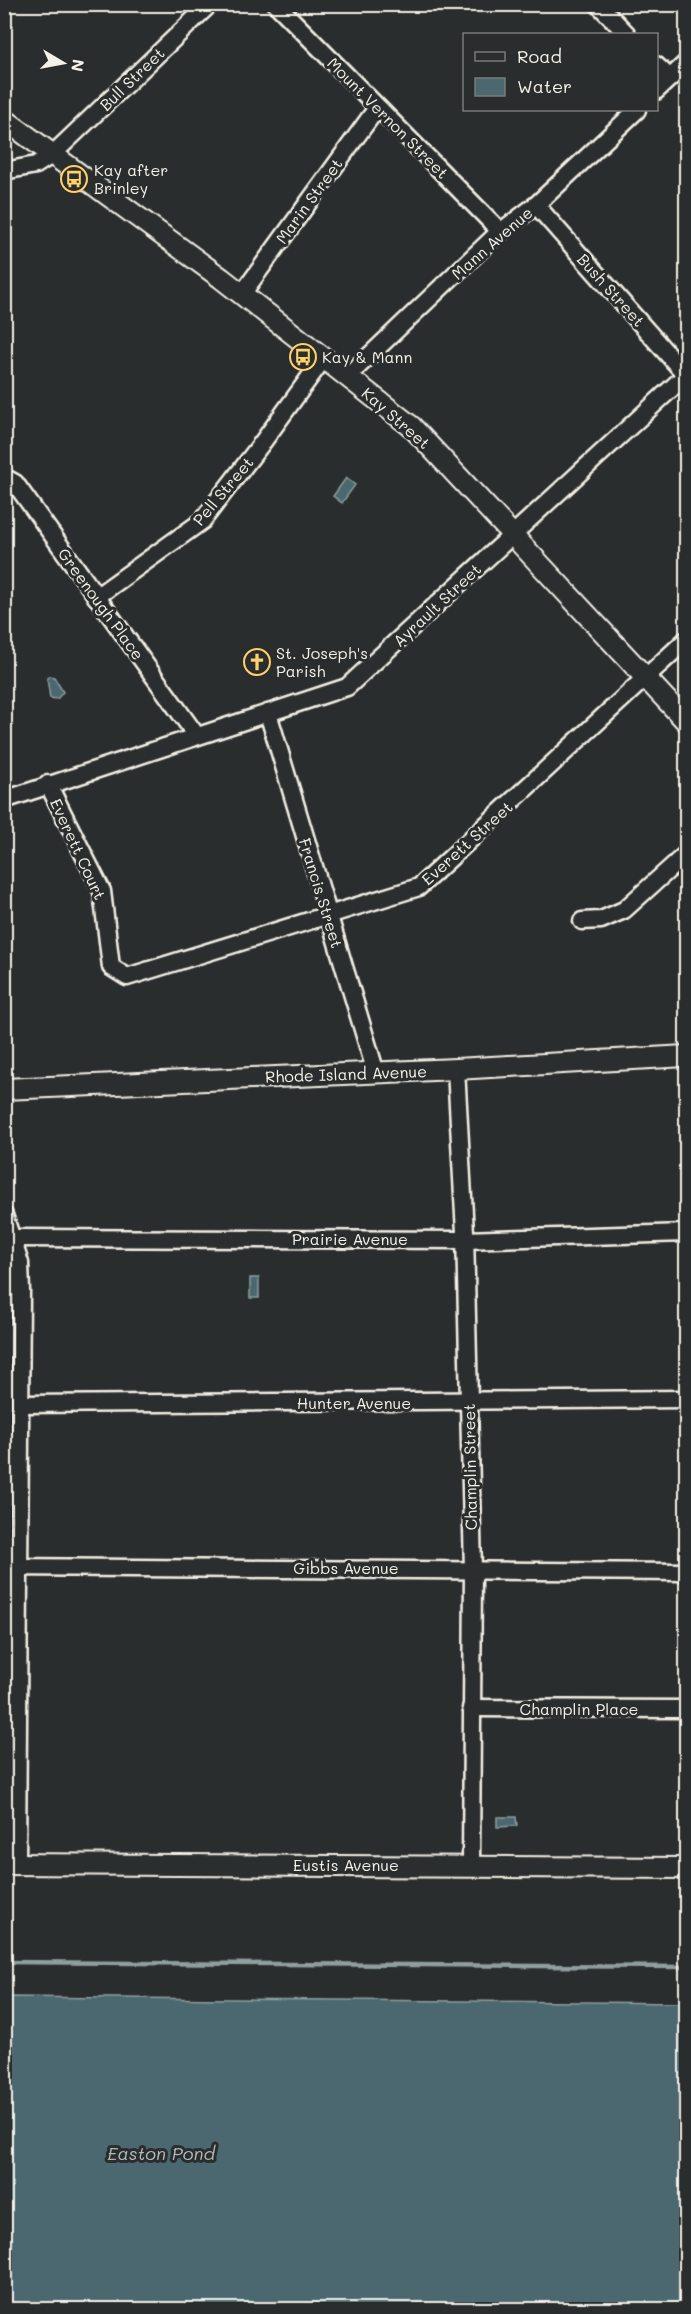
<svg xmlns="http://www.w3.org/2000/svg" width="691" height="2314" font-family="Mali,sans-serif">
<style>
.water{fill:#4c686f;stroke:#8f9f9f;stroke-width:1.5}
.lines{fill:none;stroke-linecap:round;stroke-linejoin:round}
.stream{stroke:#8f9f9f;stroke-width:4.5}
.minor-casing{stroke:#f4f1e8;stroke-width:21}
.tertiary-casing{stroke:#f4f1e8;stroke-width:24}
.minor{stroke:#2a2d2e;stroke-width:16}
.tertiary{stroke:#2a2d2e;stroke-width:20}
.labels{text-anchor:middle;stroke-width:6;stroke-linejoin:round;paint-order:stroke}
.street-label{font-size:16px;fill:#f4f1e8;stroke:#2a2d2e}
.poi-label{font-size:16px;fill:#f4f1e8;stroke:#2a2d2e;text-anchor:start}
.water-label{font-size:18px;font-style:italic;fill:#b1bab8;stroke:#2a2d2e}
</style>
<rect width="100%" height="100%" fill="#2a2d2e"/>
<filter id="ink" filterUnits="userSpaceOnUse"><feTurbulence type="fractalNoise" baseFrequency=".0167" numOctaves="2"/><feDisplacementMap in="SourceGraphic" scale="12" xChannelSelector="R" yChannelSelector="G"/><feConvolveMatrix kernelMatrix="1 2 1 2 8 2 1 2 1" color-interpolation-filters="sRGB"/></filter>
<g filter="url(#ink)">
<g class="water">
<polygon points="346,478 355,485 342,503 333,496"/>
<polygon points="49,676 54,677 63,692 57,699 50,698 47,678"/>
<rect x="250" y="1278" width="9" height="20"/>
<polygon points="497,1817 516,1817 517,1826 497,1827"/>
<polygon points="4,1997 686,2003 686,2309 5,2309"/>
</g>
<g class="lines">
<polyline class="stream" points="4,1962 686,1967"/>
<defs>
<g id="minor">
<polyline points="276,4 501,232"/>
<polyline points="598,4 627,34"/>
<polyline points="656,65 670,78"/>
<polyline points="656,91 686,63"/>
<polyline points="4,171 36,165 53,154 210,4"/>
<polyline points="536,205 686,375"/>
<polyline points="242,294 377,108"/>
<polyline points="347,377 495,236 536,205 637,110"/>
<polyline points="4,477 15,483 196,735"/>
<polyline points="96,597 202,521 262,443 323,359"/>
<polyline points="268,713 376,1073"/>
<polyline points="48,784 102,891 111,967 127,977 419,887 686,640"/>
<polyline points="4,800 347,687 686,375"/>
<polyline points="582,921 601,920 624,910 686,854"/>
<polyline points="456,1069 465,1233 473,1571 471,1865"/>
<polyline points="4,1215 20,1263 21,1291 17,1864"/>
<polyline points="13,1238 465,1240 686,1233"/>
<polyline points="21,1404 686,1399"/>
<polyline points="4,1567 686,1572"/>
<polyline points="471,1708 686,1709"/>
</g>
<g id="tertiary">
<polyline points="4,119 221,278 412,427 686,721"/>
<polyline points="4,1089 456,1069 686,1056"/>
<polyline points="4,1864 686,1868"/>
</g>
</defs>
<use href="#minor" class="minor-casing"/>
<use href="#tertiary" class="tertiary-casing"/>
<use href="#minor" class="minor"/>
<use href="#tertiary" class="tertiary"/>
</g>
</g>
<defs>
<symbol id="bus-ring" viewBox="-11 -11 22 22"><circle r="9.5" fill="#2a2d2e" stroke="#ffd166" stroke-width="1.5"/><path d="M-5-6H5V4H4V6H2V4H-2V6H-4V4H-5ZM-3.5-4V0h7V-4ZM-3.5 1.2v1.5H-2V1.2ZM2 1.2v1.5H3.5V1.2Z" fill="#ffd166"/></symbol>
<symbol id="church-ring" viewBox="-11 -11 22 22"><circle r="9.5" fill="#2a2d2e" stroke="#ffd166" stroke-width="1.5"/><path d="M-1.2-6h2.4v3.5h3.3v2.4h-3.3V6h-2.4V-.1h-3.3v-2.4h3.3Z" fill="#ffd166"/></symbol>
</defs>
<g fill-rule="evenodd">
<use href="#bus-ring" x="59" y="164" width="30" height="30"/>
<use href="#bus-ring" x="288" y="342" width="30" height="30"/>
<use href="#church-ring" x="242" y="647" width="30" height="30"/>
</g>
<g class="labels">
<g class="street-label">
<text transform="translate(132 79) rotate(-44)" y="6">Bull Street</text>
<text transform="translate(388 118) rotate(45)" y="6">Mount Vernon Street</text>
<text transform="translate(309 201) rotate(-54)" y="6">Marin Street</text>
<text transform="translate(492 243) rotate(-41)" y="6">Mann Avenue</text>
<text transform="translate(611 290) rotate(48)" y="6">Bush Street</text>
<text transform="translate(396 418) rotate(41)" y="6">Kay Street</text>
<text transform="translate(223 491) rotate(-50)" y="6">Pell Street</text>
<text transform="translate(101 604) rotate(54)" y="6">Greenough Place</text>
<text transform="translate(437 605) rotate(-43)" y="6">Ayrault Street</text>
<text transform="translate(467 843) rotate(-42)" y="6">Everett Street</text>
<text transform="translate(78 849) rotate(65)" y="6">Everett Court</text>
<text transform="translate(321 893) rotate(73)" y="6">Francis Street</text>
<text transform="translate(346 1074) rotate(-2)" y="6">Rhode Island Avenue</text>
<text x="350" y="1245">Prairie Avenue</text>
<text x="354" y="1409">Hunter Avenue</text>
<text transform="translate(470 1467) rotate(-91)" y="6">Champlin Street</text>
<text x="346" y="1574">Gibbs Avenue</text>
<text x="579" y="1715">Champlin Place</text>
<text x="346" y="1871">Eustis Avenue</text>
</g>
<g class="poi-label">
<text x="94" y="176">Kay after<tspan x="94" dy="18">Brinley</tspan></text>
<text x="322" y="363">Kay &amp; Mann</text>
<text x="276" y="659">St. Joseph's<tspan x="276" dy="18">Parish</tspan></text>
</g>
<g class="water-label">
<text x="161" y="2160">Easton Pond</text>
</g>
</g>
<rect width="691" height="2314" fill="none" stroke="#2a2d2e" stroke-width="24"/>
<rect x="12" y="12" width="667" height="2290" fill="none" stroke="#f4f1e8" stroke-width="2" filter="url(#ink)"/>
<rect x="463" y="33" width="195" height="78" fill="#2a2d2e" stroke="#7b7b78" stroke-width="1.5"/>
<rect x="475" y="52" width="30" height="9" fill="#2a2d2e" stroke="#7b7b78" stroke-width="1.5"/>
<text x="517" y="63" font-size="18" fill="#f4f1e8">Road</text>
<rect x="475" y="78" width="30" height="18" fill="#4c686f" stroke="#7b7b78" stroke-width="1.5"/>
<text x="517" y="93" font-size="18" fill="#f4f1e8">Water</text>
<g transform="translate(63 63) rotate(100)" stroke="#2a2d2e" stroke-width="4.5" paint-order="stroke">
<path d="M0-4.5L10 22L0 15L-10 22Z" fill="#f4f1e8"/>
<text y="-9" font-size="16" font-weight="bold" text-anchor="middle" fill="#f4f1e8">N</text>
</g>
</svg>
